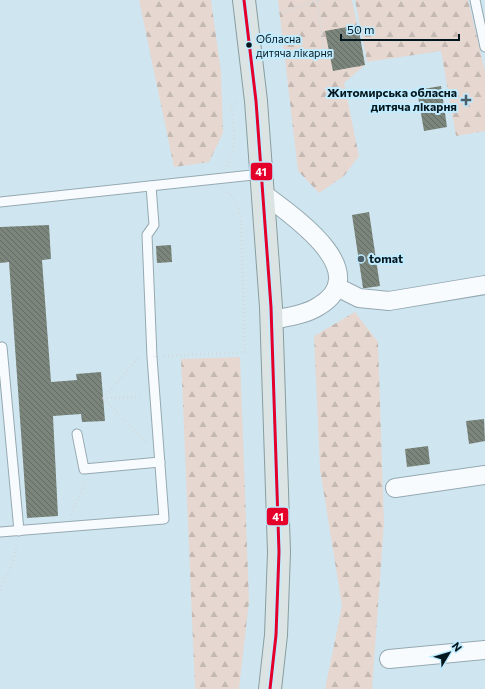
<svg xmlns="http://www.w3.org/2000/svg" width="485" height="689" font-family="Commissioner,sans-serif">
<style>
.forest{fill:url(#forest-firs)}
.building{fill:url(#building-back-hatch)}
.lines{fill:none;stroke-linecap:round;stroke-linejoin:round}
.lane-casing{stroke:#95a9b2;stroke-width:11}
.street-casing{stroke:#95a9b2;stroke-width:20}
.primary-casing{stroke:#889d9f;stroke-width:24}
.path{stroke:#d3dadd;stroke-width:2.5;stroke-dasharray:1 3;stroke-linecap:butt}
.lane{stroke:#f8fbfd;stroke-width:9}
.street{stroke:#f8fbfd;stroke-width:18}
.primary{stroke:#dbe4e3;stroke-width:22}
.bus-1-casing{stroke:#c1ecff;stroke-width:6}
.bus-1{stroke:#e4002b;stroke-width:3}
.bus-dot{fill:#03171f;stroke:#c1ecff;stroke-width:1.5}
.poi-dot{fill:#4a5f68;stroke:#c1ecff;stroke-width:1.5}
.labels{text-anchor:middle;stroke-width:4;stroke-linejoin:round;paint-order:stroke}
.bus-label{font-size:11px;fill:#03171f;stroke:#c1ecff;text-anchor:start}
.poi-label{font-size:12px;font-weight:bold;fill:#03171f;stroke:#c1ecff;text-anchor:end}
.line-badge{stroke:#c1ecff;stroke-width:1.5}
.badge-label{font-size:11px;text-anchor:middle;font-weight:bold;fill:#fff}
</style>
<defs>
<pattern id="forest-firs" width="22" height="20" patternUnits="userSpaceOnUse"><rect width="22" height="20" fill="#e6d7d0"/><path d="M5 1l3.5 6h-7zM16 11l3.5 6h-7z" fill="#c4b8b2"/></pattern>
<pattern id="building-back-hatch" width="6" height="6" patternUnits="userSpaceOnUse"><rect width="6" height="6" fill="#7b857b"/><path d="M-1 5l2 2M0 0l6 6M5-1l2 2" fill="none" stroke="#636c64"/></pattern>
</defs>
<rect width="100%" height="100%" fill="#cfe6f1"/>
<g class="forest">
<polygon points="139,0 211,0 221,72 223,133 209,162 174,167"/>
<polygon points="278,0 352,0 365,65 344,83 359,156 344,176 319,193 298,171"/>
<polygon points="355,0 468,0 485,71 485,131 456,136 441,51 367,62"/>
<polygon points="355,312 378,342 384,523 372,689 325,689 342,606 320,469 314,336"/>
<polygon points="240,357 249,601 239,689 195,689 181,359"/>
</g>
<g class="building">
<polygon points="358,25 365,65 333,71 325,31"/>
<polygon points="441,86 447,127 424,131 417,90"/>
<polygon points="369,212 380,286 366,288 363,288 352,215"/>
<polygon points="49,225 51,259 42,260 51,382 77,380 76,374 101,372 105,421 82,422 81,414 53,416 58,516 27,518 9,262 0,263 0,227"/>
<polygon points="171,245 172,262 157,263 156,246"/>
<polygon points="484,419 485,441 469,444 466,421"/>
<polygon points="428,446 430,464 407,467 405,449"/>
</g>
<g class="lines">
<defs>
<g id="lane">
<polyline points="475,0 485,47"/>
<polyline points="0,202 262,174"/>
<polyline points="2,347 19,531"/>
<polyline points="77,434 84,469 160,462"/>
<polyline points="0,532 164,519 152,357 147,235 154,225 151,186"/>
</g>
<g id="street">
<path d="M265,195C293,216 375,272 319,306C305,315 287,317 272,320"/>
<polyline points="337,287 359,298 389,301 485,285"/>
<polyline points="395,488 485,475"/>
<polyline points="389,659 485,650"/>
</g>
<polyline id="primary" points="244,0 256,101 271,307 279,552 276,635 270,689"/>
</defs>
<use href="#lane" class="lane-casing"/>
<use href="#street" class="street-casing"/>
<use href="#primary" class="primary-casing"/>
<g class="path">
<polyline points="319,0 317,1 324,49 329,48"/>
<polyline points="278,13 317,1"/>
<path d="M226,166C239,147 233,126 231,104L236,103"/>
<path d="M164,356L245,352L241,222C239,209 237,199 226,191"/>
<polyline points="103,398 146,442"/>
<polyline points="103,398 139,358"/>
<polyline points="103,398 142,397"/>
<polyline points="71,515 86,481"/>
<polyline points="0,590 12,564 17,541"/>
</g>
<use href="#lane" class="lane"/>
<use href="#street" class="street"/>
<use href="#primary" class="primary"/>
<defs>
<polyline id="bus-1" points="244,0 256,101 271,307 279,552 276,635 270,689"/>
</defs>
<use href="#bus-1" class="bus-1-casing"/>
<use href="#bus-1" class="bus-1"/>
</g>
<circle class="bus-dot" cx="249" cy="45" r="3.5"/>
<g class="poi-dot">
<path d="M464 94h4v4h4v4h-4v4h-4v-4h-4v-4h4z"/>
<circle cx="361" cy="259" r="4"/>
</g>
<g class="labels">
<g class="bus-label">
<text x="256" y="43">Обласна<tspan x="256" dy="14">дитяча лікарня</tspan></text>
</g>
<g class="poi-label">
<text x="457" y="97">Житомирська обласна<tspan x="457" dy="14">дитяча лікарня</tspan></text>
<text x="369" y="263" text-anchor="start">tomat</text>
</g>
</g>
<g class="line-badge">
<rect x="250" y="162" width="23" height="19" rx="4" fill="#e4002b"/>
<rect x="266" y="507" width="23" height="19" rx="4" fill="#e4002b"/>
</g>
<g class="badge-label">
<text x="261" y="176">41</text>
<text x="278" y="521">41</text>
</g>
<g transform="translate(449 653) rotate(52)" stroke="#c1ecff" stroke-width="3" paint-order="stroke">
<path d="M0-3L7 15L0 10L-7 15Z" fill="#03171f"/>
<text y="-6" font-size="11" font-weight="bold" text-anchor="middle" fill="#03171f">N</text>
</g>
<path d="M341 34v6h118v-6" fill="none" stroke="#03171f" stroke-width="2"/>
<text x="347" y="34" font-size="12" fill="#03171f" stroke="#c1ecff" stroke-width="3" paint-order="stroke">50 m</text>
</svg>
